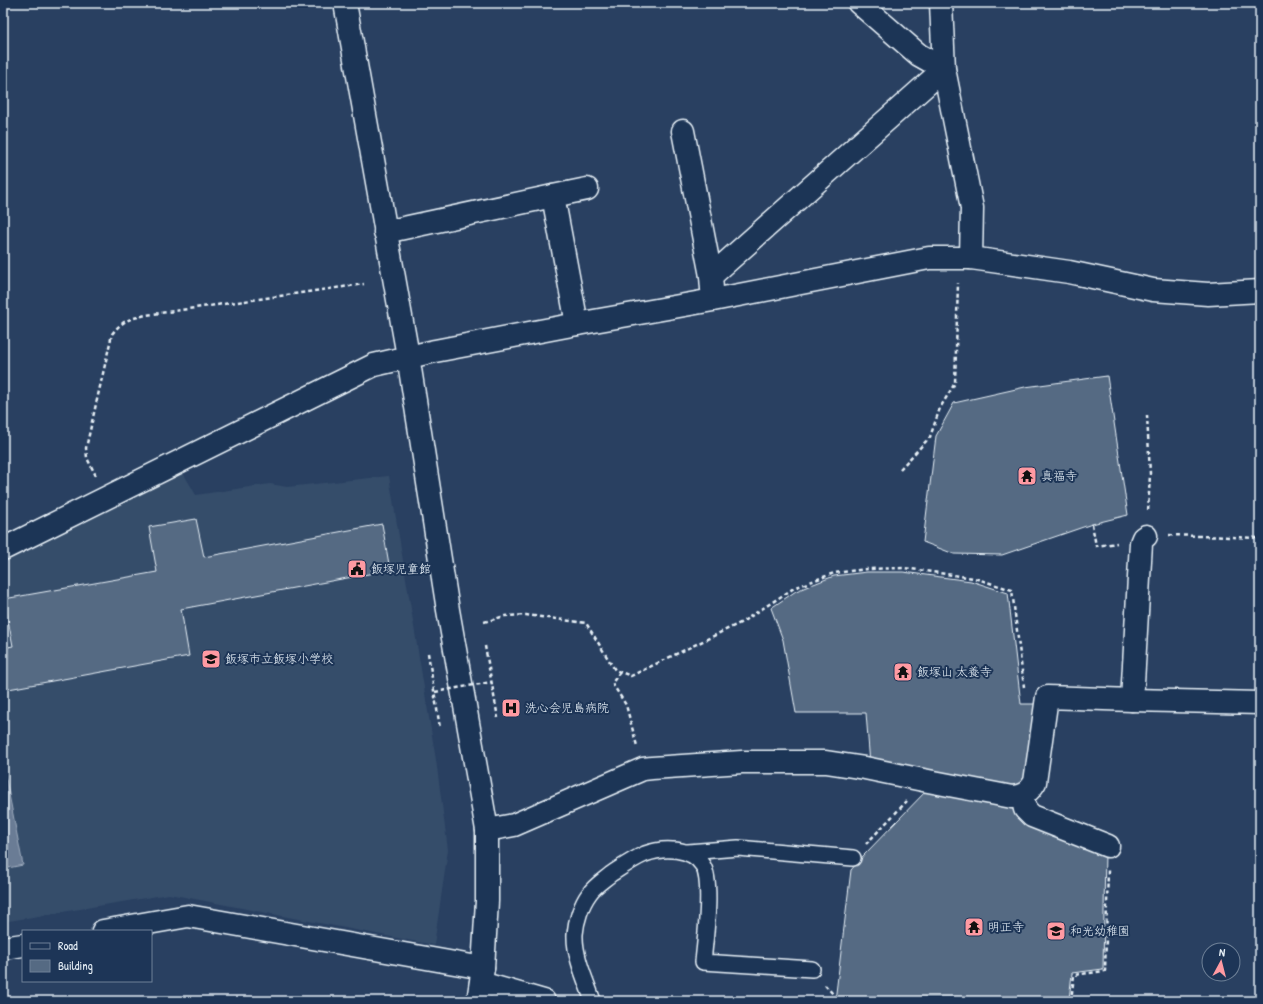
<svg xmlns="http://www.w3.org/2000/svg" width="1263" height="1004" font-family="'Patrick Hand','Klee One',sans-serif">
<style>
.built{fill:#364d6b}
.water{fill:#6b7c95;stroke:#9dabbd}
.building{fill:#556a83;stroke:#e8f1f8}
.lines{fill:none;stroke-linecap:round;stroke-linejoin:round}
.lane-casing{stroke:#e8f1f8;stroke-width:18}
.street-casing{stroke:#e8f1f8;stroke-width:25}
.secondary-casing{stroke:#e8f1f8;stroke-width:25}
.path{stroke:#e8f1f8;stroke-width:2.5;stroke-dasharray:4 3;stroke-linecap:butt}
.lane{stroke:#1d3557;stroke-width:15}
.street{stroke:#1d3557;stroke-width:22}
.secondary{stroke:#1d3557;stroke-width:22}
.path-bridge{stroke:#e8f1f8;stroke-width:2.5;stroke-dasharray:4 3;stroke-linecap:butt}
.labels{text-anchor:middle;stroke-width:4;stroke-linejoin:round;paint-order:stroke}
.poi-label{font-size:12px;fill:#e8f1f8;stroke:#1d3557;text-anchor:start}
</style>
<rect width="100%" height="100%" fill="#294061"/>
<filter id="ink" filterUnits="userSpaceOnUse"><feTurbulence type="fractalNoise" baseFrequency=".025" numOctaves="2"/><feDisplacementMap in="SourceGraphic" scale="8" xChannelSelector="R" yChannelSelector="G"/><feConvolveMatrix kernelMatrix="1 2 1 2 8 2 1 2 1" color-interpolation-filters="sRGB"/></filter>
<g filter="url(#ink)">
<polygon class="built" points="182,471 196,495 270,484 287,487 389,476 436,760 448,850 434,945 169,894 3,922 3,559"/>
<polygon class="water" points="3,769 4,769 23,865 3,869"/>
<g class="building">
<polygon points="1107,376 1128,515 1092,524 1002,555 954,554 923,542 936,436 954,403 1025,387"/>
<polygon points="196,519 204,557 382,524 390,570 181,609 189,656 3,690 3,648 13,646 4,599 157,572 149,527"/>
<polygon points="867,572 903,572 971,581 1008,593 1021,704 1039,704 1030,785 1015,794 870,764 866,713 796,713 783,640 771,608 796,591 834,576"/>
<polygon points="929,788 1018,805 1105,852 1103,969 1072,973 1069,1000 1036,998 1036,1001 835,1001 851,870 864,855"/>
</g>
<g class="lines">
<defs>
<g id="lane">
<polyline points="688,852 738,848 853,858"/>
<path d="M593,1001C586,981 574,956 575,934C576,921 581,905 589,894C594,886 604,880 611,874C622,867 633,859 645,854C663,847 692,847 703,866C713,883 705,941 703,962L812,969"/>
</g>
<g id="street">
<polyline points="941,3 944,69 972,208 971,258"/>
<polyline points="683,131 711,276 712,289"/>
<polyline points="553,196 587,189"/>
<polyline points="385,232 553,196 577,324"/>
<polyline points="711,276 944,69 919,55 859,3"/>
<polyline points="3,549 374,365 435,351 577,324 713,300 929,258 971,258 1069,272 1153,290 1208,294 1260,291"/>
<polyline points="1132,700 1141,543 1143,538 1146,536"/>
<polyline points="1022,796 1025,809 1032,816 1108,846"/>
<path d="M487,830L514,825L643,769L652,768L742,762H826L865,768L923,780L1012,797C1024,796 1029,792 1035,782L1047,697L1132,700L1260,703"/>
<polyline points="103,931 188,916 483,968"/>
<polyline points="3,948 23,945"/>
<polyline points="481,983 544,1001"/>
</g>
<polyline id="secondary" points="345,3 408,356 448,610 487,830 487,901 483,968 478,1001"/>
</defs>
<use href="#lane" class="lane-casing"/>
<use href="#street" class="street-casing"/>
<use href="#secondary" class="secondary-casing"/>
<g class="path">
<polyline points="1147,415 1150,474 1148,512"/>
<polyline points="900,469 930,437 940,408 955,383 958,283"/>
<path d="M96,476L87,458L86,448L112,334C123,320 129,319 146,315L364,284"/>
<polyline points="1092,524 1096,546 1117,543"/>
<polyline points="1169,535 1260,538"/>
<polyline points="484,622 505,616 526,615 586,623 615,670 631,676 742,622 794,588 834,573 867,569 904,568 974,578 1012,590 1024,687"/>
<polyline points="485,646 498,718"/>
<polyline points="428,653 440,728"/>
<polyline points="620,672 612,683 626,705 637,746"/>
<polyline points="866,844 907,801"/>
<polyline points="825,985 833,994 832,1001"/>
<polyline points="1071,1001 1074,975 1105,971 1108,870"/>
</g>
<use href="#lane" class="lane"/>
<use href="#street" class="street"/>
<use href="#secondary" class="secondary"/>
<polyline class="path-bridge" points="435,692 491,682"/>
</g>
</g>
<defs>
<symbol id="temple-square" viewBox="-11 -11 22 22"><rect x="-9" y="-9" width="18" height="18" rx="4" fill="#ff9aa2" stroke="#1d3557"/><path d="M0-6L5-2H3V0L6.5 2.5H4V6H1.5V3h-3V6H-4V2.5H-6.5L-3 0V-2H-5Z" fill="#111"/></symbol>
<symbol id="civic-square" viewBox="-11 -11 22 22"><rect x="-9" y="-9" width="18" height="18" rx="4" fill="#ff9aa2" stroke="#1d3557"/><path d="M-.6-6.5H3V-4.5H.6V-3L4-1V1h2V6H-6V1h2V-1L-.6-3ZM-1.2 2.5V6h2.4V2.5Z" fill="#111"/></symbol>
<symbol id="school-square" viewBox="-11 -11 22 22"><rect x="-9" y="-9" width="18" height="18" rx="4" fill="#ff9aa2" stroke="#1d3557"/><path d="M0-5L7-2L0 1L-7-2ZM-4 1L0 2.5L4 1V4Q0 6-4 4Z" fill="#111"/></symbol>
<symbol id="hospital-square" viewBox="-11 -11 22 22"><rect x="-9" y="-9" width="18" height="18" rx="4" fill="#ff9aa2" stroke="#1d3557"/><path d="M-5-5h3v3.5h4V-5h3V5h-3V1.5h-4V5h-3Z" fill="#111"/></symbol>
</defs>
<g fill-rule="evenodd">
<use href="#temple-square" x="1016" y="465" width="22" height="22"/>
<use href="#civic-square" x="346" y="558" width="22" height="22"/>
<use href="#school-square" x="200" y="648" width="22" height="22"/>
<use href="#temple-square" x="892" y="661" width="22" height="22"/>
<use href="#hospital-square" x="500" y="697" width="22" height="22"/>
<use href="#temple-square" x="963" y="916" width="22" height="22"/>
<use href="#school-square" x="1045" y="920" width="22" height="22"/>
</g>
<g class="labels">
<g class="poi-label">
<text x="1041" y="480">真福寺</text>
<text x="371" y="573">飯塚児童館</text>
<text x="225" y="663">飯塚市立飯塚小学校</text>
<text x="917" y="676">飯塚山 太養寺</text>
<text x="525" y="712">洗心会児島病院</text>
<text x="988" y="931">明正寺</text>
<text x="1070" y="935">和光幼稚園</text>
</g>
</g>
<rect width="1263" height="1004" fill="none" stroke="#1d3557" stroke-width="16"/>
<rect x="8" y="8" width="1247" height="988" fill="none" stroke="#e8f1f8" stroke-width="1.5" filter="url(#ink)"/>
<rect x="22" y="930" width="130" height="52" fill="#1d3557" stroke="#6e8097"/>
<rect x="30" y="943" width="20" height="6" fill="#1d3557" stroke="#6e8097"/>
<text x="58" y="950" font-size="12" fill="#e8f1f8">Road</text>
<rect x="30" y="960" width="20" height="12" fill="#556a83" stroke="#6e8097"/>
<text x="58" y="970" font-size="12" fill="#e8f1f8">Building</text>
<g transform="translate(1221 962) rotate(7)"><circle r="19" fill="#1d3557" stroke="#6e8097"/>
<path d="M0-3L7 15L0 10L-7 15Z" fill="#ff9aa2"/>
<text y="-6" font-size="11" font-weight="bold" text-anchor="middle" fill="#e8f1f8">N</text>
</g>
</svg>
